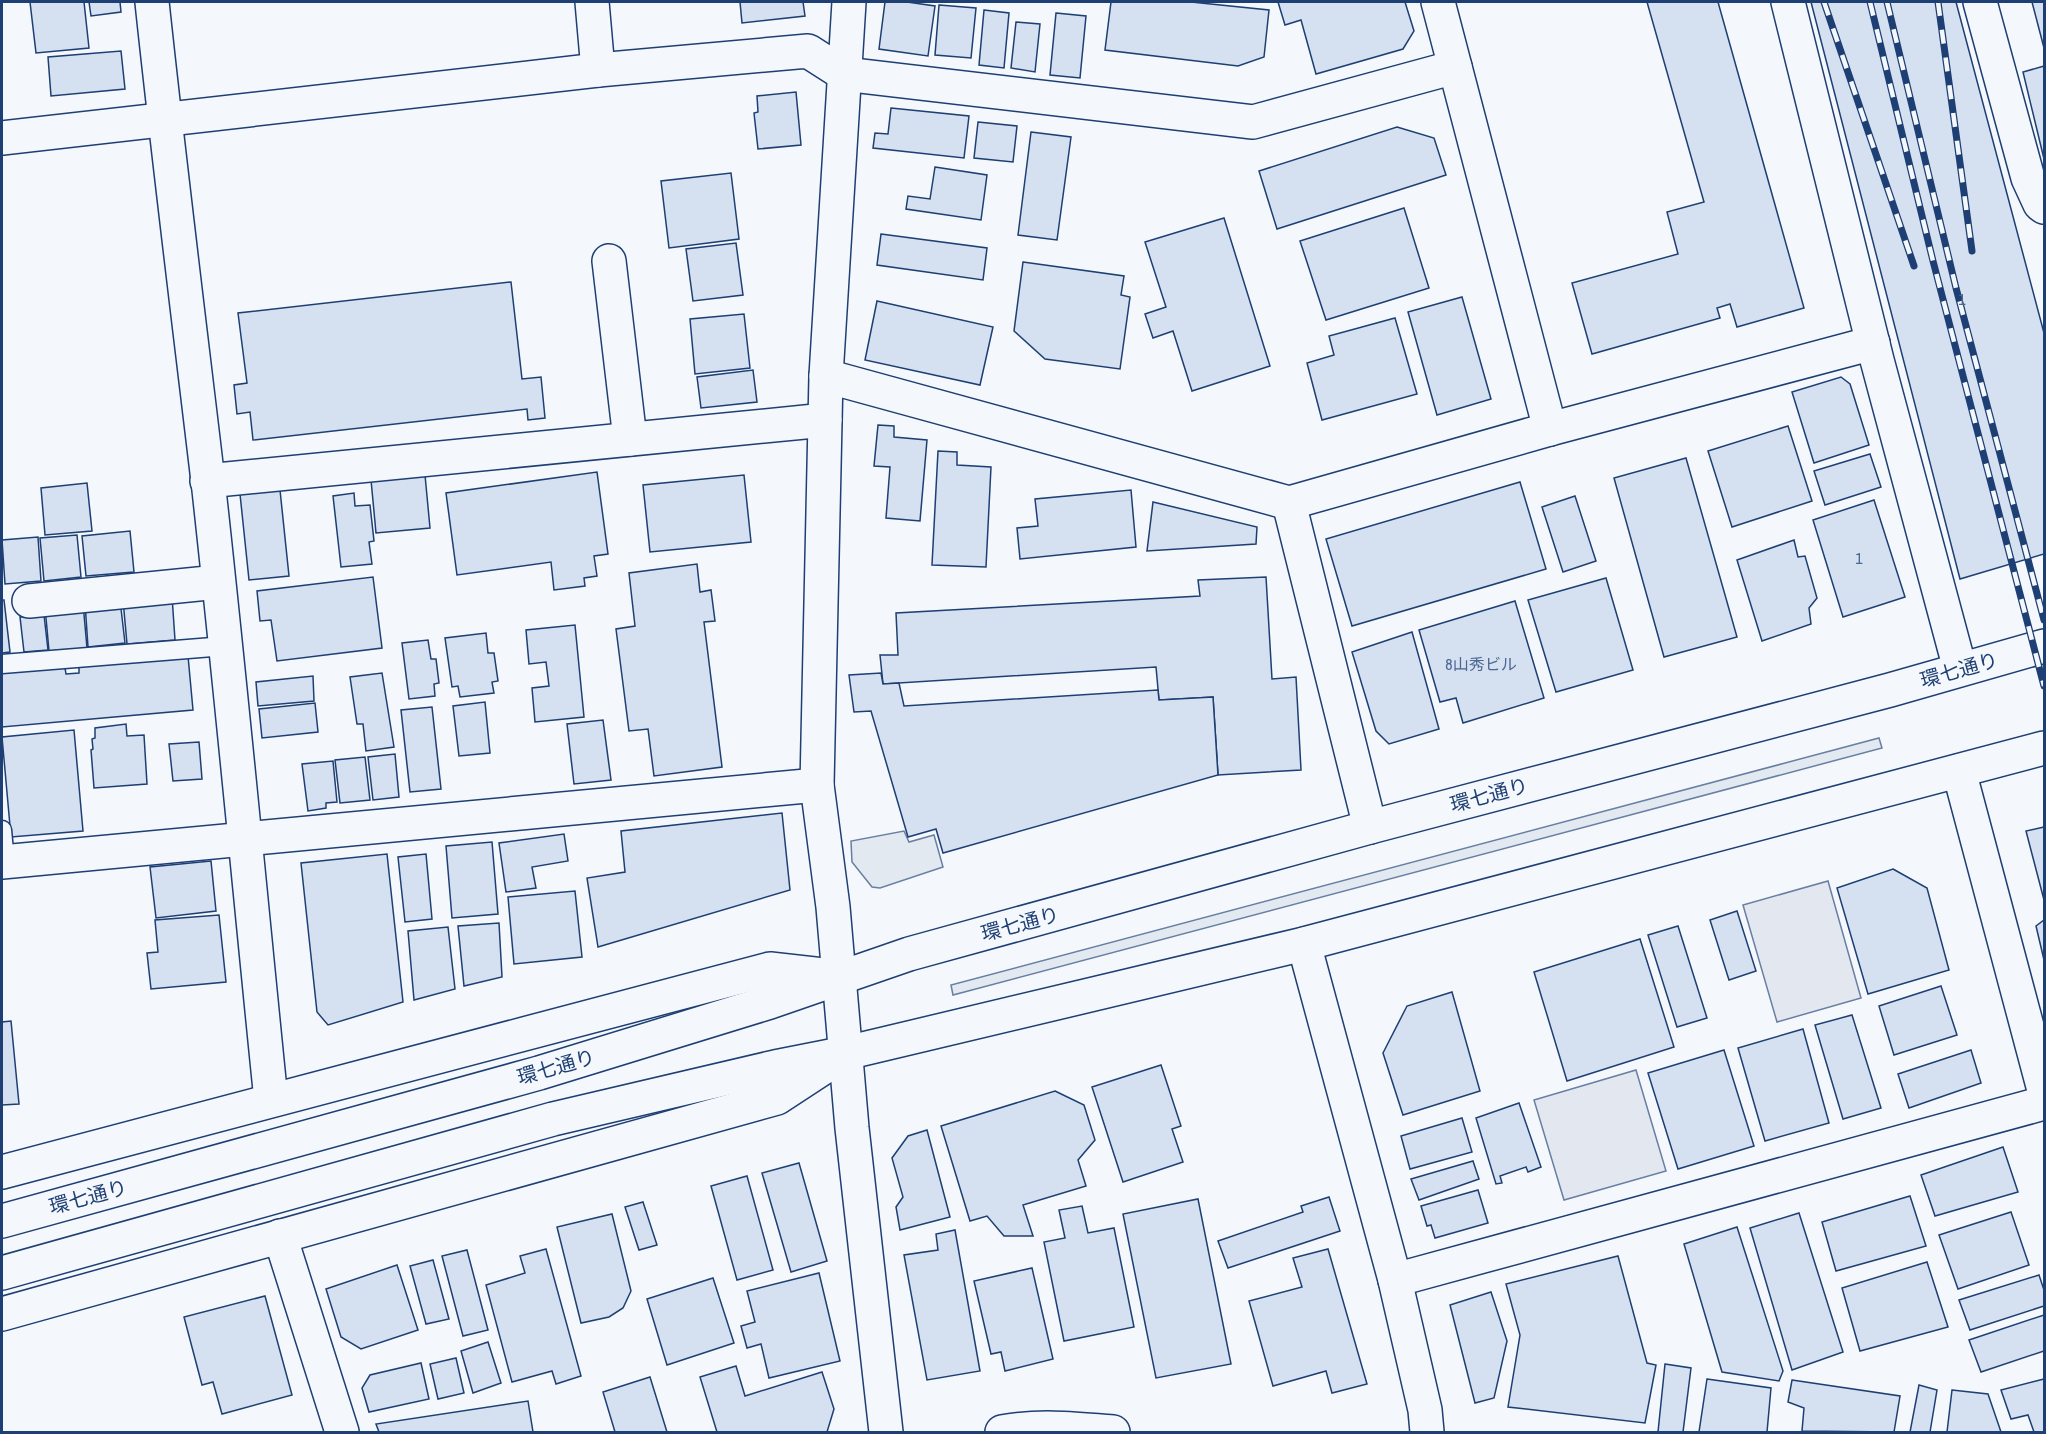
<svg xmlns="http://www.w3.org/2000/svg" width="2046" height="1434" font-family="'Archivo Narrow','Noto Sans JP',sans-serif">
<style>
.green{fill:#e3e9f0;stroke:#687fa3;stroke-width:1.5}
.parking{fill:#e3e8f0;stroke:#687fa3;stroke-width:1.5}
.building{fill:#d5e0f0;stroke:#1d3f73;stroke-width:1.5}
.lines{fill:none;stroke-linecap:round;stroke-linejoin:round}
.service-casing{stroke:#1d3f73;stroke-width:21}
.minor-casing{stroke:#1d3f73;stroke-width:36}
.tertiary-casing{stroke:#1d3f73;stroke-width:36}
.primary-casing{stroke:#1d3f73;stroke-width:36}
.service{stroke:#f4f7fb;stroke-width:18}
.minor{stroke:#f4f7fb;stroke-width:33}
.tertiary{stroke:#f4f7fb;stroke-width:33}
.primary{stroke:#f4f7fb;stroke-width:33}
.rail-casing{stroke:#1d3f73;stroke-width:7}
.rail{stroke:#f4f7fb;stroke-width:4.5;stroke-dasharray:14;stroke-linecap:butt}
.labels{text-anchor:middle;stroke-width:4.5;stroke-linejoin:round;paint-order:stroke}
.number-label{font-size:16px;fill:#4b6792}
.street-label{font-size:20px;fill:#1d3f73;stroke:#f4f7fb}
</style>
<rect width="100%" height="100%" fill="#f4f7fb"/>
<g class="green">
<polygon points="1879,738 1882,748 953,995 951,985"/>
<polygon points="904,831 909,842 934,835 943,867 880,888 872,887 852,862 851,841"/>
</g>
<g class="parking">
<polygon points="1828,881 1861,998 1777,1022 1743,905"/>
<polygon points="1636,1070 1666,1171 1564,1200 1534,1100"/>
</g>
<g class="building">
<polygon points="30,2 84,2 89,48 36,53"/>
<polygon points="89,2 120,2 121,12 91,16"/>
<polygon points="740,2 803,2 805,16 742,23"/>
<polygon points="885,2 907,2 935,6 928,56 879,49"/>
<polygon points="1111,2 1191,2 1269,10 1264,57 1238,66 1105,50"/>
<polygon points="1278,2 1405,2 1414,31 1403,49 1316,74 1301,20 1285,25"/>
<polygon points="1647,2 1718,2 1804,308 1737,327 1730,304 1717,308 1720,318 1592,354 1572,283 1678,254 1667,212 1704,202"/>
<polygon points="1811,2 1956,2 2044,333 2044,554 1960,579"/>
<polygon points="2032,2 2044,2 2044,48"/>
<polygon points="939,5 976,8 971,58 935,55"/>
<polygon points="984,10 1009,13 1004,68 979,65"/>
<polygon points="1056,13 1086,16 1080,78 1050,75"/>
<polygon points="1016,22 1040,24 1035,72 1011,68"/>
<polygon points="121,51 125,89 51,96 48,57"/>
<polygon points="2044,66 2044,159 2023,72"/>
<polygon points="796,92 801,145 758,149 754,113 758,112 757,96"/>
<polygon points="891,108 969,116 964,158 873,148 875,133 888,134"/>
<polygon points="978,122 1017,126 1013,162 974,158"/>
<polygon points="1397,127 1434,138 1446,175 1277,229 1259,171"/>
<polygon points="1031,132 1071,137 1057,240 1018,235"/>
<polygon points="935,167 987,175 981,220 906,209 908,196 930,199"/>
<polygon points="731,173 739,239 669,248 661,181"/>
<polygon points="1404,208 1429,288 1326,320 1300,241"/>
<polygon points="1224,218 1270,366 1192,391 1173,331 1153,338 1145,314 1166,307 1145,242"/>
<polygon points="881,234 987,248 983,280 877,265"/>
<polygon points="736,243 743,295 693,301 686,249"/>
<polygon points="1023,262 1124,276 1121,295 1130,297 1120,369 1045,359 1014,331"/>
<polygon points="511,282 522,379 541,377 545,418 528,420 527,409 253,440 250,412 237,414 234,385 247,383 238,313"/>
<polygon points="1462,297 1491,399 1437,415 1408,312"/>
<polygon points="877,301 993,327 980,385 865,360"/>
<polygon points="744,314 750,368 695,374 690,319"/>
<polygon points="1395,318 1417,394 1322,420 1307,363 1334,355 1329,336"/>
<polygon points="753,370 757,402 701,408 697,377"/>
<polygon points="1841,377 1850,384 1869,445 1814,463 1792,392"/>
<polygon points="878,425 894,426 894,437 927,440 920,521 886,518 890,467 874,466"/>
<polygon points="1788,426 1812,501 1732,527 1708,451"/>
<polygon points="938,451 957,452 957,465 991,467 986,567 932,565"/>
<polygon points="1870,454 1881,487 1825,505 1814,471"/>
<polygon points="1686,458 1737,637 1664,657 1614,478"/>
<polygon points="597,472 608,554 594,556 597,576 584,578 585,586 554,590 551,562 457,575 446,493"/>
<polygon points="425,475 430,528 376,533 371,480"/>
<polygon points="744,475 751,542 650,552 643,485"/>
<polygon points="1520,482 1546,569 1352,626 1326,539"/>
<polygon points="87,483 92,531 45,535 41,488"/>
<polygon points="280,490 289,576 249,580 240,494"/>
<polygon points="1131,490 1136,547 1020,559 1017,528 1038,526 1035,499"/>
<polygon points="354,493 355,506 370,505 374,541 369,542 372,564 341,567 333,496"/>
<polygon points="1575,496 1596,561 1563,572 1542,507"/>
<polygon points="1874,500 1905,597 1843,617 1813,520"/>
<polygon points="1153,502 1257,527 1256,544 1147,551"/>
<polygon points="130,531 134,572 86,576 82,536"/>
<polygon points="77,535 81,577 44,581 40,538"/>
<polygon points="38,537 41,581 5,584 2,540"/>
<polygon points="1794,540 1798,557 1805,556 1817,598 1809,608 1811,624 1762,641 1737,560"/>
<polygon points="697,564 700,592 711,590 715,621 704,622 722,767 654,776 648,729 629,731 616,629 635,626 629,573"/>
<polygon points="373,577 382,648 277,661 271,620 260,621 257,591"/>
<polygon points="1266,577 1272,679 1296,677 1301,770 1218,775 1213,697 1159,700 1156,667 883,684 880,655 898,655 896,613 1200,596 1198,580"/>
<polygon points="1606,578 1633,670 1556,692 1528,600"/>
<polygon points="172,596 175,640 127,644 123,600"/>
<polygon points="2,600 4,600 10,652 2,653"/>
<polygon points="120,600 125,643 88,647 85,603"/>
<polygon points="1515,601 1544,698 1463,723 1456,698 1440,702 1419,630"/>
<polygon points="83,603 87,648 49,651 45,607"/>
<polygon points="44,615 48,650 24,652 20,617"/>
<polygon points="575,625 584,717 535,722 532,688 549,686 546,662 529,664 526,630"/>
<polygon points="1412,632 1439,729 1389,744 1376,731 1352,652"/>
<polygon points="486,633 488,653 494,653 498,681 492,682 494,693 460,697 458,686 452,687 445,638"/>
<polygon points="428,640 431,659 436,659 439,683 434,684 435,696 409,699 402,643"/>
<polygon points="188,656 193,710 2,727 2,673 65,668 66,674 79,673 79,666"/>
<polygon points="382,673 394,747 366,751 363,724 357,724 350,677"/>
<polygon points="881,673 883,684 899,683 904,706 1158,690 1159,700 1213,697 1218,775 943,853 936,829 908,837 871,711 854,712 849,675"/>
<polygon points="313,676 314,701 258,706 256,682"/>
<polygon points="485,702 490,753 459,756 453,706"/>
<polygon points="315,703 318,732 262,738 259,709"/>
<polygon points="432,707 441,789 410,792 401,710"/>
<polygon points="603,720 611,780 574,784 567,724"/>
<polygon points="126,724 127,736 144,735 147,784 94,788 91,750 93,749 92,739 95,738 95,728"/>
<polygon points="74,730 83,831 11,837 2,737"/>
<polygon points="199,742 202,779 173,781 169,744"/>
<polygon points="395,754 399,797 373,800 368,757"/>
<polygon points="365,757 370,800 340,803 335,760"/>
<polygon points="333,761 337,802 326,803 326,808 308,811 302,764"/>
<polygon points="782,813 790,890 598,947 587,878 625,872 621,831"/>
<polygon points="2044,827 2044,900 2026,831"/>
<polygon points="564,834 568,861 532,867 536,888 506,892 499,843"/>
<polygon points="492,842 498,914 452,918 446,846"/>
<polygon points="387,854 403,1002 328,1025 317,1012 301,863"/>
<polygon points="426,854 432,919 405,922 398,857"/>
<polygon points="211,861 216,911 156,918 150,867"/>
<polygon points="1893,869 1927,888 1949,970 1868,994 1837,888"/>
<polygon points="575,891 582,957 514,964 508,897"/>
<polygon points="1737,911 1756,971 1729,980 1710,920"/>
<polygon points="219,915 226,982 151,989 147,953 158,952 155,920"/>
<polygon points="2044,920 2044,960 2036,926"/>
<polygon points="499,923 502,977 464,986 458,926"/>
<polygon points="1678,926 1707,1018 1677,1027 1648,935"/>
<polygon points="448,927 455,989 414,1000 408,931"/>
<polygon points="1640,939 1674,1047 1567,1081 1534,972"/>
<polygon points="1941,986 1957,1035 1894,1055 1879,1006"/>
<polygon points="1452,992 1480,1091 1403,1115 1383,1053 1407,1006"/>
<polygon points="1852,1015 1881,1108 1843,1119 1815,1025"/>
<polygon points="11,1021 19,1104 2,1105 2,1022"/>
<polygon points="1803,1029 1829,1123 1765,1141 1738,1048"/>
<polygon points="1724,1050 1754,1146 1678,1169 1648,1073"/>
<polygon points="1971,1050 1981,1083 1909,1108 1898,1074"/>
<polygon points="1161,1065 1181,1126 1172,1129 1183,1162 1123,1182 1092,1087"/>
<polygon points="1055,1091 1084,1105 1095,1140 1078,1160 1086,1186 1023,1205 1033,1236 1004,1236 987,1216 970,1221 941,1126"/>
<polygon points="1519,1103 1541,1167 1528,1172 1526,1167 1500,1176 1502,1183 1496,1184 1476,1118"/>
<polygon points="1462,1118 1472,1152 1410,1169 1401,1136"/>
<polygon points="927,1130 950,1217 900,1230 896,1207 903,1197 892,1158 908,1136"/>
<polygon points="2003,1147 2018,1192 1935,1216 1921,1175"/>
<polygon points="1473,1161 1479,1179 1419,1200 1411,1179"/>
<polygon points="799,1163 827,1261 791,1272 762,1173"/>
<polygon points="747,1176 773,1270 737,1280 711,1186"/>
<polygon points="1478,1190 1488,1223 1435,1238 1431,1225 1427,1226 1421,1206"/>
<polygon points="1910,1196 1926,1246 1836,1271 1822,1222"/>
<polygon points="1329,1197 1340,1231 1228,1268 1218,1241 1303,1212 1301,1206"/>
<polygon points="1198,1199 1231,1364 1156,1378 1123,1214"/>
<polygon points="643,1202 657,1245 639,1250 625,1207"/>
<polygon points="1082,1206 1088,1233 1114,1228 1134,1327 1064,1341 1044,1242 1065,1238 1059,1210"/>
<polygon points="2011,1212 2029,1265 1958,1289 1939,1235"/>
<polygon points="1799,1213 1843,1352 1792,1370 1750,1228"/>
<polygon points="612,1214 631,1291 623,1308 609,1317 581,1323 557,1227"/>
<polygon points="1737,1227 1783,1371 1779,1381 1722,1372 1684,1244"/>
<polygon points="955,1230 980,1371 927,1380 904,1255 938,1250 936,1234"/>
<polygon points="546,1249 581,1376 556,1384 552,1371 512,1382 486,1285 525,1273 520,1256"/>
<polygon points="1328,1249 1367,1384 1332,1393 1326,1371 1273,1386 1249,1301 1302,1287 1293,1258"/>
<polygon points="467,1250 488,1330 463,1336 442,1256"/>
<polygon points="1618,1256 1647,1363 1656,1365 1645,1423 1508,1407 1520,1335 1506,1284"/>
<polygon points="433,1260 449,1319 426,1324 410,1266"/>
<polygon points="1927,1262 1948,1327 1860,1351 1842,1288"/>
<polygon points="397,1265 418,1330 361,1349 341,1337 326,1289"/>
<polygon points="1032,1268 1053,1359 1005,1371 1001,1352 991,1354 974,1281"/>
<polygon points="819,1273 840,1361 769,1378 761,1344 747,1348 741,1326 755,1322 747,1291"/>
<polygon points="2039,1275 2044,1290 2044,1306 1970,1330 1959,1300"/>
<polygon points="713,1278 734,1343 667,1365 647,1299"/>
<polygon points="1491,1292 1507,1341 1494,1398 1475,1403 1450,1305"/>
<polygon points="265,1296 292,1395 222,1414 213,1382 202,1385 184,1317"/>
<polygon points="2044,1315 2044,1351 1981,1372 1969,1340"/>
<polygon points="488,1342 501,1383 473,1393 461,1351"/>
<polygon points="456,1358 464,1393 438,1399 430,1364"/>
<polygon points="421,1363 429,1399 369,1412 362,1388 370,1375"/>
<polygon points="1665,1364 1691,1368 1683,1432 1658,1432"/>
<polygon points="736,1366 745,1396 822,1372 834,1409 827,1432 717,1432 700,1377"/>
<polygon points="650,1377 667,1432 615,1432 603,1392"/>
<polygon points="1707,1379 1771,1388 1767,1432 1699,1432"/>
<polygon points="2044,1379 2044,1432 2034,1432 2028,1415 2011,1419 2001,1390"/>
<polygon points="1792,1380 1900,1396 1894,1432 1802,1431 1804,1408 1788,1402"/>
<polygon points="1919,1385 1937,1390 1930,1432 1910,1432"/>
<polygon points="1952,1390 1988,1394 2001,1432 1947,1432"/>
<polygon points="528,1401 533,1432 379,1432 376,1424"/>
</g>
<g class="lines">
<defs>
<g id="service">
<polyline points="2,664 225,646"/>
<polyline points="2,830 5,862"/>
</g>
<g id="minor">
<polyline points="592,2 598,70"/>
<polyline points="1438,2 1550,429"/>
<polyline points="1788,2 1877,360 1960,669"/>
<polyline points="1980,2 2028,178 2040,204 2044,207"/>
<polyline points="844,74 1253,122 1455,67"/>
<polyline points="609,261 630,439"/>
<polyline points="826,376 1289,503 1550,429 1873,343"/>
<polyline points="207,481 825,420"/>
<polyline points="1289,503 1370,827"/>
<polyline points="29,601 218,582"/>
<polyline points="1959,771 2044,1090"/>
<polyline points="2,862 817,785"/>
<polyline points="1304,944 1395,1280 1425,1410 1427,1432"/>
<polyline points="1395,1280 2044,1103"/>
</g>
<g id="tertiary">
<path d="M152,2C169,162 189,321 208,481C231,687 250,894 271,1100"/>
<polyline points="849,2 826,376 817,785 833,907 852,1128 886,1432"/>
<polyline points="2,138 598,70 808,51 844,74"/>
<polyline points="280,1236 342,1432"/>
<path d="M1002,1432C1038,1425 1077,1429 1113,1432"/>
</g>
<g id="primary">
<polyline points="2,1172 770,969 832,976"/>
<polyline points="2,1221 539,1073 770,1002 909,954 1370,827 1890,690 2044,646"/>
<polyline points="2,1273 553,1119 775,1067 846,1053 1304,944 2044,748"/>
<polyline points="2,1314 777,1098 832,1062"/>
</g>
</defs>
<use href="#service" class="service-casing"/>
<use href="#minor" class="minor-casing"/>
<use href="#tertiary" class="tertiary-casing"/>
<use href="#primary" class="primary-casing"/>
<use href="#service" class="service"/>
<use href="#minor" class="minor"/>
<use href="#tertiary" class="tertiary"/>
<use href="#primary" class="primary"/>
<defs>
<g id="rail">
<polyline points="1824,2 1914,266"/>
<polyline points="1870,2 1933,261 2044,686"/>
<polyline points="1887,2 1956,288 2044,620"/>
<polyline points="1938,2 1972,251"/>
</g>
</defs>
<use href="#rail" class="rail-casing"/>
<use href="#rail" class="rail"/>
</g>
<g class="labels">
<g class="number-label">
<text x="1962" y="305">1</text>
<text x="1859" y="564">1</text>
<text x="1481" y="670">8山秀ビル</text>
</g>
<g class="street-label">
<text transform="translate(1959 670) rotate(-16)" y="7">環七通り</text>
<text transform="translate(1489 795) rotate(-15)" y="7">環七通り</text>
<text transform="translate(1020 924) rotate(-15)" y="7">環七通り</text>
<text transform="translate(556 1067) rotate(-16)" y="7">環七通り</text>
<text transform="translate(88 1197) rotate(-15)" y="7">環七通り</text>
</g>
</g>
<rect width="2046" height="1434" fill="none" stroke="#1d3f73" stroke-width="6"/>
</svg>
